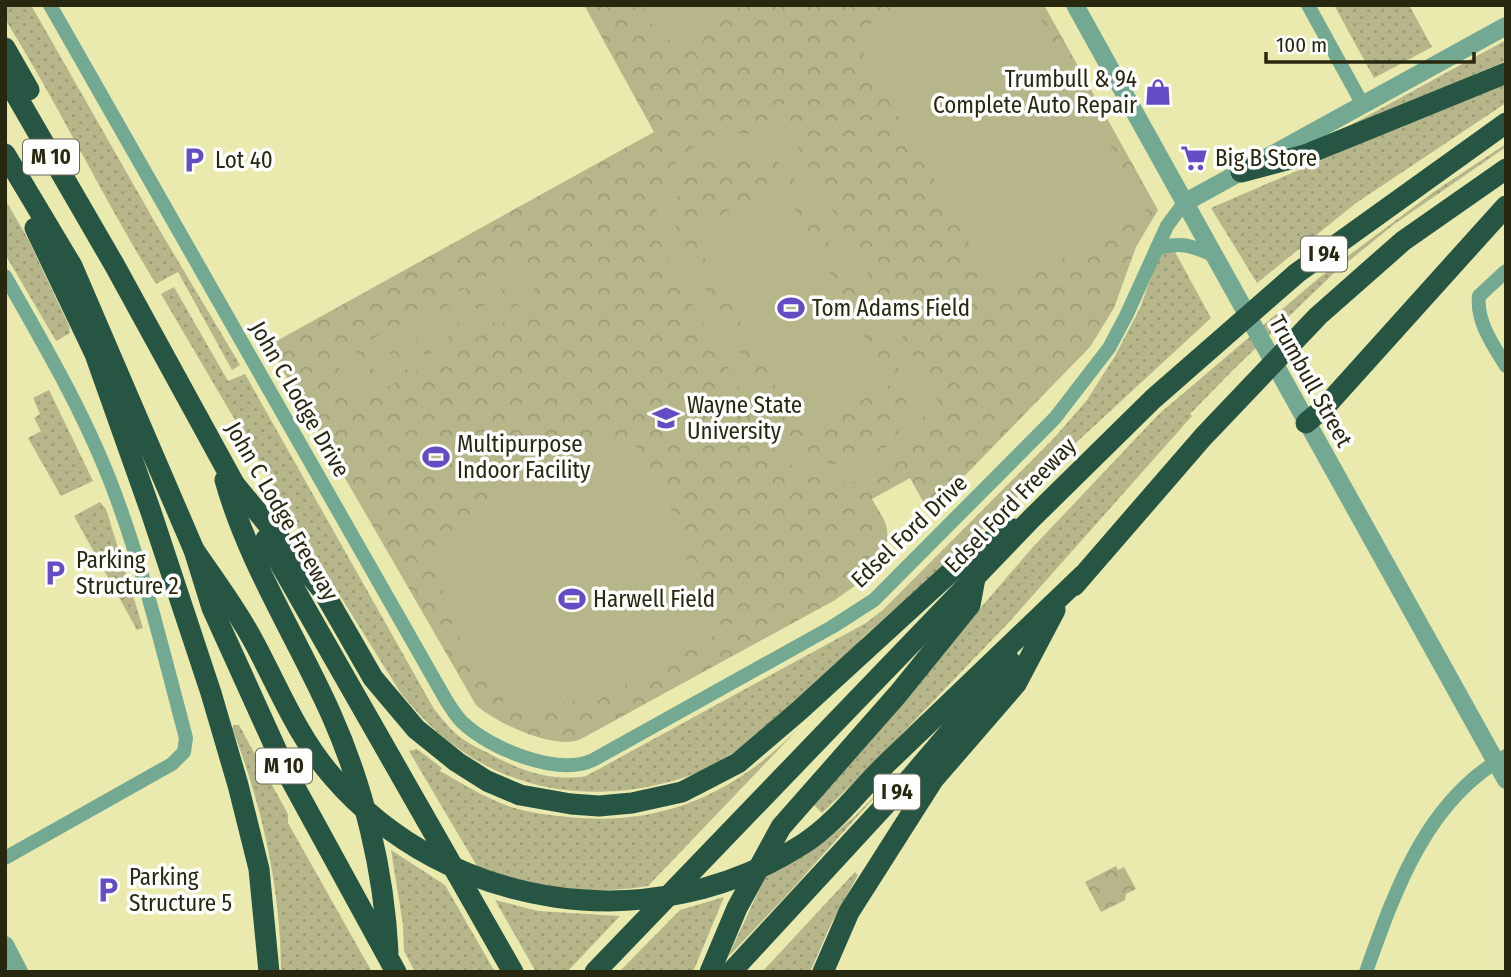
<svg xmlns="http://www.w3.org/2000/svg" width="1511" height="977" font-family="'Fira Sans Condensed',sans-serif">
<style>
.grass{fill:url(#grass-dots)}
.park{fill:url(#park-crowns)}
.garden{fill:#b6b68a;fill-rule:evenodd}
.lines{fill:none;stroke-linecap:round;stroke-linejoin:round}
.minor{stroke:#73a993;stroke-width:14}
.tertiary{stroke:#73a993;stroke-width:18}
.motorway{stroke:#265544;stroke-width:21}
.labels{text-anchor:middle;stroke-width:7;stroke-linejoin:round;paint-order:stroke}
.shield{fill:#fff;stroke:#686858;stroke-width:2}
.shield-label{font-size:21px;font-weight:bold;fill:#282710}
.poi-label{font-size:23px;fill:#282710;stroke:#fff;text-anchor:start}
.street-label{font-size:23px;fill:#282710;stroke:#fff}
</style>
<defs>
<pattern id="grass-dots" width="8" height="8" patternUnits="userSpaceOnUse" patternTransform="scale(1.75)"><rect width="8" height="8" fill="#b6b68a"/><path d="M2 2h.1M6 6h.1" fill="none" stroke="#9c9c76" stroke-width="1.8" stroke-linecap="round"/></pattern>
<pattern id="park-crowns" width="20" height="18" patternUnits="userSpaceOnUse" patternTransform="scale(1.75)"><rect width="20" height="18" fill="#b6b68a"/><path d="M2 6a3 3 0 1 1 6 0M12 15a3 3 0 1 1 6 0" fill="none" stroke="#9c9c76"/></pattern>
</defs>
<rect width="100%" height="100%" fill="#eaeaae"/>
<g class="grass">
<path d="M5,5H31L156,224L240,365L232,370L178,272L156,284C103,198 59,106 5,19Z"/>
<polygon points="1334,5 1409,5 1432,47 1374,78"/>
<polygon points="1506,40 1506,61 1338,132"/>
<polygon points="1506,80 1506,103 1356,203 1257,283 1211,208"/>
<polygon points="1506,144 1506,147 1393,225 1333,274 1232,371 1190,414 1192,416 1011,620 870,767 822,813 813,804 1032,548 1159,414 1320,277 1435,191"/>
<polygon points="5,199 28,239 69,326 70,333 56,341 5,254"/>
<path d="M1174,250L1211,318L932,576L862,638L856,647C830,670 805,692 780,714C762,730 743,748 722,760C699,775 669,783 642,788C544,804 461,770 400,692L306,541L161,294L174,287L228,381L245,374L434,709C440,716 445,723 452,730C461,740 476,747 488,753C520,770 549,782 586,776L866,623L883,610L1055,437L1087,400L1115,356L1140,308L1159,256L1165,251Z"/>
<polygon points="49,390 93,481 61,496 28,438 41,431 34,418 40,414 33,398"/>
<polygon points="100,502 106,509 143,628 137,630 74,516"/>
<path d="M234,725H239L288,814V823L372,972H281C281,890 262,805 232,728Z"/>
<path d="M802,725L648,886C593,896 529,887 477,866L409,751L417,749L442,768L440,771C463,784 485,798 511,807C529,813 550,815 569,817C664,827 737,792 802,725Z"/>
<polygon points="890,780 785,897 728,957 765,877 797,860 829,838 855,816"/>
<polygon points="391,850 445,885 495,972 415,972 404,951 403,925"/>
<polygon points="855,872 858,875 830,926 810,972 762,972"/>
<polygon points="724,897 693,972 619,972 680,910"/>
<polygon points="495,900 538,911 620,916 567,972 536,972"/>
</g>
<g class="park">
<path d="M584,5H1044L1158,210L1136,247L1114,308L1090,347L937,504L927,509L910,478L872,499C876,507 886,520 887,529C891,565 861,582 835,600L581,739C555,751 496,723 476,705L271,350L276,348L273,343L654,132Z"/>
<polygon points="1116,866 1118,870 1124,867 1136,889 1126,894 1125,900 1101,912 1085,882"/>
</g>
<g class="garden">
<polygon points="642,5 744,5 678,42 659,37"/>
<polygon points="904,5 1033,5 1147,213 998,295 853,34"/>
<path d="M784,122L945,413L929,422L924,414C906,487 826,505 775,451L666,257C633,183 694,114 771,138L767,130ZM748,151L777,161L792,176L903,377C924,450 841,496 789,440L678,239C664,189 696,149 748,151Z"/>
<polygon points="780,183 891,384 802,433 690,232"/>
<polygon points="518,259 542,302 523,313 499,269"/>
<polygon points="492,273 516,316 496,327 472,284"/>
<polygon points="465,288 489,331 469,342 445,299"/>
<polygon points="432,307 456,350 436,361 412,318"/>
<polygon points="406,321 430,364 410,375 386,332"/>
<polygon points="380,335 404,378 384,389 360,346"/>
<polygon points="355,349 379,393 359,404 335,361"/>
<polygon points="603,433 634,442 669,503 712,637 584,708 579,700 503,714 503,684 466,654 431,560 535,471"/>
</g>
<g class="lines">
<g class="minor">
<path d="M50,5L446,700C451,708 456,716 462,722C489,748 557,777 593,760L832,627L874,600L1055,418L1109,348L1126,316L1167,226L1184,203"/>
<polyline points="1308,5 1363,105"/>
<path d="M1157,248C1182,242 1190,245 1213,255"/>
<path d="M1506,271L1479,296C1476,321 1493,345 1506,366"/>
<path d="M5,276C45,346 86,416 114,491C144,571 164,655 186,738L184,752L172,764L5,858"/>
<path d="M1366,972C1395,891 1426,800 1506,756"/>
</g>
<g class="tertiary">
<polyline points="1075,5 1506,780"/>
<polyline points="1184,203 1506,26"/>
<polyline points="5,945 19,972"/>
</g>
<g class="motorway">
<polyline points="5,48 29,90"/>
<polyline points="5,76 115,266 241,496"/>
<polyline points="5,154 72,266 194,550 212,608 285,769 396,972"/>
<polyline points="1241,172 1305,155 1506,73"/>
<polyline points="35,228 95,354 151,512 211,693 238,785 259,869 269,972"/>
<polyline points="1306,423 1325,407 1506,206"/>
<path d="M225,480C248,562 296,636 331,714C364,788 384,871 388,952"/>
<polyline points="236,486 323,591 373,678 416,729 457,762 487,781 520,795 571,804 599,806 632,803 682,792 738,763 800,710 977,548 1014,529"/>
<polyline points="266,539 513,972"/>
<path d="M194,550C215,581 238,611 255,644C279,689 298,737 332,776C448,911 653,941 803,844C836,823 859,790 887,763C953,700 1018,637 1083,575"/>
<polyline points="1074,586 1203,437 1318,316 1403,241 1506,169"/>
<polyline points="595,972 1031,519 1153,399 1297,273 1506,123"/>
<polyline points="710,972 737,908 781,827 898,694 970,605 975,578"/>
<polyline points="731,972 912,776 1010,661"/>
<polyline points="823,972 849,912 933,780 1016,684 1055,610"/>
</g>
</g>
<defs>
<symbol id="shop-bare" viewBox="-9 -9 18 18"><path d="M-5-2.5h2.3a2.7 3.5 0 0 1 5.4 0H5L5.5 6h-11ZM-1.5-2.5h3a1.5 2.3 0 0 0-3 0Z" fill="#644cc5" stroke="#fff" stroke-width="2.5" paint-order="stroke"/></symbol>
<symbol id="supermarket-bare" viewBox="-9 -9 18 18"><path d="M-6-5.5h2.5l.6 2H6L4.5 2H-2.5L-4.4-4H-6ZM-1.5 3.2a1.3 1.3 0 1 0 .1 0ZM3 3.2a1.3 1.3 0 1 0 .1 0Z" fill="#644cc5" stroke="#fff" stroke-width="2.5" paint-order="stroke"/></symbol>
<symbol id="parking-bare" viewBox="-9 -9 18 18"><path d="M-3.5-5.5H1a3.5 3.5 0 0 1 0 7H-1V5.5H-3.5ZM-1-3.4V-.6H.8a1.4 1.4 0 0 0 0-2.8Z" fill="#644cc5" stroke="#fff" stroke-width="2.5" paint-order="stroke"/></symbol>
<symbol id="stadium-bare" viewBox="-9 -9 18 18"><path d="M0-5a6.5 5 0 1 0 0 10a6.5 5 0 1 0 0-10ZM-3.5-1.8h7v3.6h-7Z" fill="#644cc5" stroke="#fff" stroke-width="2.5" paint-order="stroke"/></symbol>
<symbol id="university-bare" viewBox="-9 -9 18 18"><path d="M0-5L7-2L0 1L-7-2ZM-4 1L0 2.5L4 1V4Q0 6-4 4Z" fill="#644cc5" stroke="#fff" stroke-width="2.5" paint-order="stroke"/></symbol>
</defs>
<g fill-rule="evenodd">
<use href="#shop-bare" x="1139" y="73" width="38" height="38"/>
<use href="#supermarket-bare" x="1175" y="139" width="38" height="38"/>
<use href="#parking-bare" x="175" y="141" width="38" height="38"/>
<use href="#stadium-bare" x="772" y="289" width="38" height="38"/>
<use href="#university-bare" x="647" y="399" width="38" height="38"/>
<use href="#stadium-bare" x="417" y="438" width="38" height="38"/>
<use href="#parking-bare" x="36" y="554" width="38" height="38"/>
<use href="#stadium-bare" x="553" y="580" width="38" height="38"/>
<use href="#parking-bare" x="89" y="871" width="38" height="38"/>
</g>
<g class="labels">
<g class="shield">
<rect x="23" y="139.5" width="56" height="35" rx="5"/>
<rect x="1301" y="236.5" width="46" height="35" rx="5"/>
<rect x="256" y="748.5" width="56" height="35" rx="5"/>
<rect x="874" y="774.5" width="46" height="35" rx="5"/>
</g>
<g class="shield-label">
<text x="51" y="164">M 10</text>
<text x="1324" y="261">I 94</text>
<text x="284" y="773">M 10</text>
<text x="897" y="799">I 94</text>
</g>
<g class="poi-label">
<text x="1137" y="87" text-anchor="end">Trumbull &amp; 94<tspan x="1137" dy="26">Complete Auto Repair</tspan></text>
<text x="1215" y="166">Big B Store</text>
<text x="215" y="168">Lot 40</text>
<text x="812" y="316">Tom Adams Field</text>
<text x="687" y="413">Wayne State<tspan x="687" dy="26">University</tspan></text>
<text x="457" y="452">Multipurpose<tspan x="457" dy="26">Indoor Facility</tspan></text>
<text x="76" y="568">Parking<tspan x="76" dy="26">Structure 2</tspan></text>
<text x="593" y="607">Harwell Field</text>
<text x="129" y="885">Parking<tspan x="129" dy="26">Structure 5</tspan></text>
</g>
<g class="street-label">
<text transform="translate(1311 381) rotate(61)" y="8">Trumbull Street</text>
<text transform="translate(300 399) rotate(60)" y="8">John C Lodge Drive</text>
<text transform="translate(1010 505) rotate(-46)" y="8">Edsel Ford Freeway</text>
<text transform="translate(282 511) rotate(60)" y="8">John C Lodge Freeway</text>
<text transform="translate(909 531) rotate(-44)" y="8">Edsel Ford Drive</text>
</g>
</g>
<rect width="1511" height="977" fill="none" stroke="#282710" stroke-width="14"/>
<path d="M1266 52v10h208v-10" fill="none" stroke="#282710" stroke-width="3.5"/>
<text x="1276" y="52" font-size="21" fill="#282710" stroke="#ffffff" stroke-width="5" paint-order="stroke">100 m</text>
</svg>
